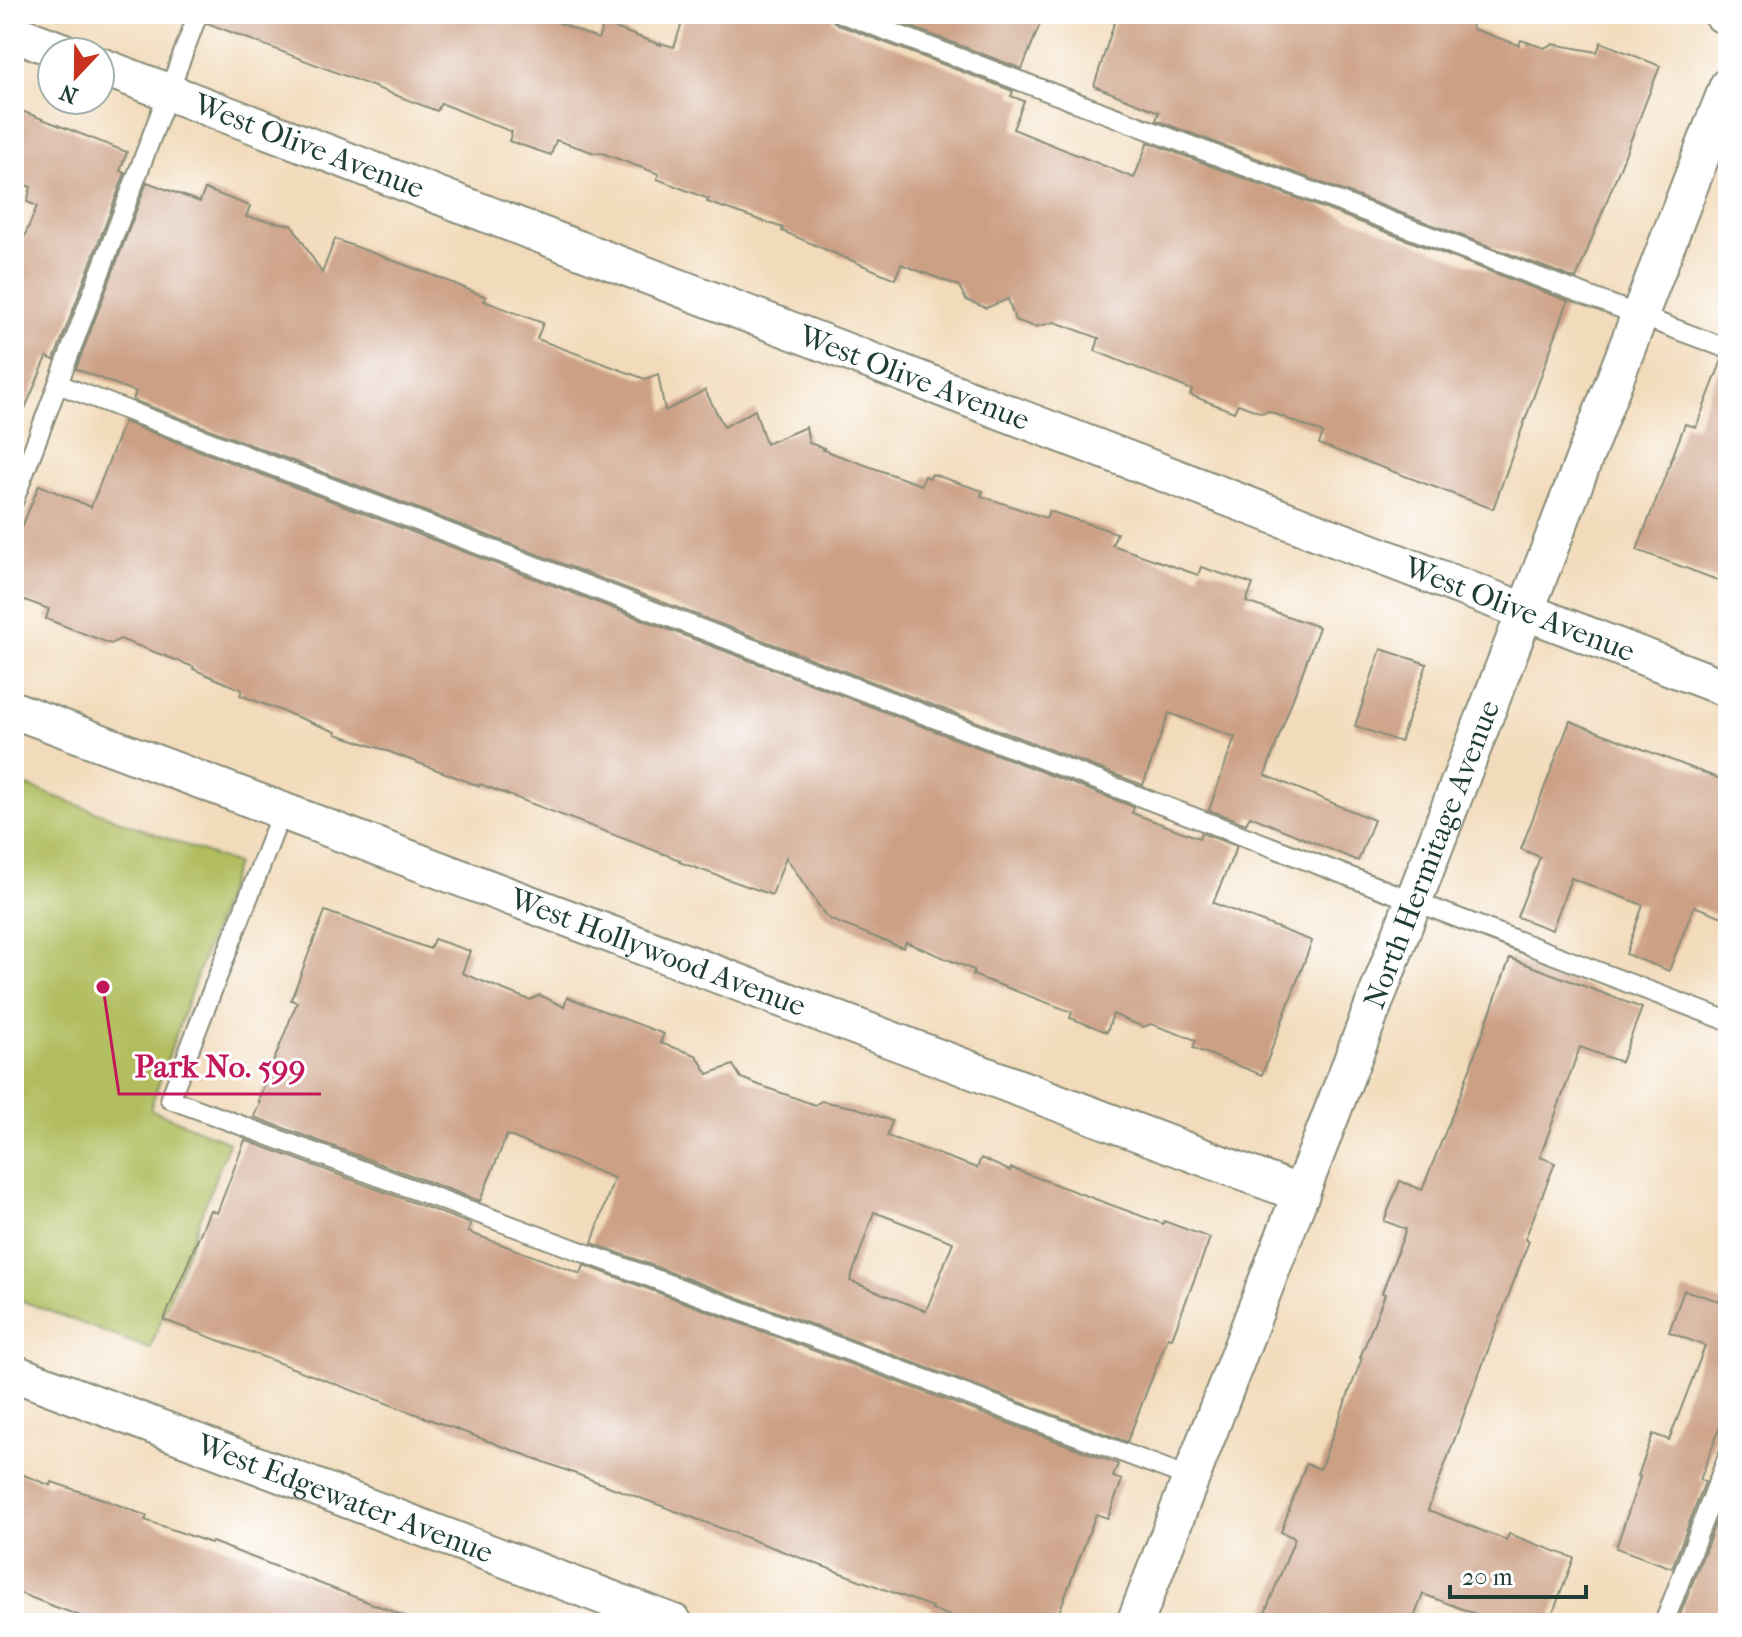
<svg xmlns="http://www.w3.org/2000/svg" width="1742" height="1637" font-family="'IM FELL French Canon',serif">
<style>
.green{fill:#b1bd5f;stroke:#687d4a;stroke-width:2}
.building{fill:#cca085;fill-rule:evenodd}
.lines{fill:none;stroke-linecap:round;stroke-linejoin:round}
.service-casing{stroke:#888c78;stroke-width:22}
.minor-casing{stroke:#888c78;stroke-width:40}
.service{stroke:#fff;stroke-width:18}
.minor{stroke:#fff;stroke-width:36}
.labels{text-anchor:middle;stroke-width:6;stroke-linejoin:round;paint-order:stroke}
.street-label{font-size:30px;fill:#1f3d34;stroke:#fff}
.leader{fill:none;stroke:#c2185b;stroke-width:3}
.callout-dot{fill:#c2185b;stroke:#fff;stroke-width:3}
.callout-label{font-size:32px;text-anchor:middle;font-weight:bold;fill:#c2185b;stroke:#fff;stroke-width:6;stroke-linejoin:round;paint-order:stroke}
</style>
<rect width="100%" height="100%" fill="#fff"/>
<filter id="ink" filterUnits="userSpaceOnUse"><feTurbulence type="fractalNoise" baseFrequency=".0125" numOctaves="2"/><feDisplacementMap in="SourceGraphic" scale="16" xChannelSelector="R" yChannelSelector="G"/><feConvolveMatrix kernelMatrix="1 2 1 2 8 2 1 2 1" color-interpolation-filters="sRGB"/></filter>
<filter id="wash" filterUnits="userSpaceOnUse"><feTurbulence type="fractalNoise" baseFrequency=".006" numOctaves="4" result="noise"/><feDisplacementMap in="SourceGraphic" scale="32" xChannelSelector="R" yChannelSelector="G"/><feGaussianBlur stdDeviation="1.8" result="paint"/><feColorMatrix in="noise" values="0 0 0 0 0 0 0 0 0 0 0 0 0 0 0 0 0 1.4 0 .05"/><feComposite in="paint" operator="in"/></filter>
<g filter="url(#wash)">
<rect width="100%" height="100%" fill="#f2dbbb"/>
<polygon class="green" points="14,781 236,864 150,1109 229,1142 150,1349 14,1298"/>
<g id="blocks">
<g class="building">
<polygon points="210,14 538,14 598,39 604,24 661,45 661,43 674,47 685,14 831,14 833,21 839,25 1013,91 1011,96 1024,101 1013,129 1134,178 1148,142 1568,301 1493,509 1319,444 1323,433 1268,411 1262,413 1238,404 1234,412 1190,395 1192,390 1095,351 1099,338 1055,322 1035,327 1015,320 1008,299 986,308 966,300 959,286 901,264 895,279 782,231 783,228 707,202 709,199 657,179 659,174 602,153 595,153 556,140 551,155 509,141 512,132 441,103 437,111 207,23"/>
<polygon points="877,14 1044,14 1022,69"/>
<polygon points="1117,14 1451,14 1469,20 1473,29 1519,45 1521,40 1544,48 1553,44 1597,52 1601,42 1660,66 1576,279 1156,120 1159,112 1094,86"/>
<polygon points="14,108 127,152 120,171 125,173 54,360 47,357 14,434 14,262 37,206 27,202 31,187 14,181"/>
<polygon points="147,182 200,202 205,189 250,206 246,217 292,225 322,273 335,239 443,279 486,297 484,301 543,323 537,339 645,379 658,374 665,411 705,390 724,427 755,410 766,444 806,427 809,443 824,448 823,450 921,485 925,476 930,478 932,474 983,491 981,496 1046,518 1049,511 1117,533 1112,545 1198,575 1201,567 1253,584 1246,602 1319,627 1265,775 1374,820 1358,861 1250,816 1246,824 1209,810 1235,737 1169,713 1143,785 133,400 136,392 76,369"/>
<polygon points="1722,360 1728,361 1728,584 1637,550 1685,424 1696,427"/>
<polygon points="124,422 1134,807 1132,813 1199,838 1201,833 1237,846 1213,903 1312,941 1262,1075 1193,1048 1196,1040 1151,1024 1143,1027 1113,1014 1107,1032 1070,1018 1072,1012 973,975 974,970 906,942 903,948 831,920 825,915 786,857 772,895 679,862 680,860 480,784 479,786 382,749 336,734 336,732 240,695 242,690 193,669 194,667 120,639 111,644 46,619 49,609 14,596 14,547 39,485 91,507"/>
<polygon points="1381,649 1427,664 1400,742 1355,726"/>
<polygon points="1570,721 1728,782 1728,919 1694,906 1669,971 1626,954 1643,905 1571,878 1552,930 1517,917 1540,857 1521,849"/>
<path d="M325,911L430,949L434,939L470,951L462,973L514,994L530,1000L540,995L564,1007L567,997L664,1034L660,1043L696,1055L708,1074L733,1065L741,1078L759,1085L815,1105L821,1101L857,1108L892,1121L887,1136L977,1168L981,1158L1010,1171L1011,1168L1163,1224L1164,1221L1210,1238L1172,1338L1168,1337L1127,1442L592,1243L614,1178L507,1135L480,1201L254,1117L260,1102L258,1101L297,1002L291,1000ZM874,1212L953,1242L926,1311L850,1281Z"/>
<polygon points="1510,958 1642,1008 1621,1062 1580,1047 1540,1157 1555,1163 1525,1239 1529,1241 1428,1510 1506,1540 1509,1534 1574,1558 1549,1623 1499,1623 1423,1594 1412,1623 1261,1623 1295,1538 1281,1532 1306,1464 1320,1469 1362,1358 1360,1358 1385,1294 1382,1293 1406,1229 1384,1221 1400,1181 1422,1190 1462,1090"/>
<polygon points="245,1140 471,1224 468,1232 581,1274 584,1265 1118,1464 1113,1477 1122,1480 1108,1518 1096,1514 1055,1623 969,1623 931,1609 932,1607 164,1320 210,1210 217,1213"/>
<polygon points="1684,1290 1722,1302 1725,1293 1728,1294 1728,1405 1700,1480 1705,1482 1672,1568 1616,1548 1640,1477 1638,1476 1653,1434 1669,1440 1705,1346 1669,1332"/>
<polygon points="14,1471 51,1486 52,1482 103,1499 147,1516 145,1520 211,1543 212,1542 415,1620 414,1623 100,1623 53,1606 14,1591"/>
<polygon points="1728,1490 1728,1623 1677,1623"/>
</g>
</g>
</g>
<g filter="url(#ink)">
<use href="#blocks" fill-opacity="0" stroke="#888c78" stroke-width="2"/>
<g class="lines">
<defs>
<g id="service">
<polyline points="843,14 1728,349"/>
<polyline points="58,384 1728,1021"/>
<polyline points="14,500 198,14"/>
<polyline points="282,811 170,1099 1191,1478"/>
<polyline points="1664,1623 1728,1456"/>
</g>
<g id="minor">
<polyline points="1722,14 1728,16"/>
<polyline points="14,33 64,52"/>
<path id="s1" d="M100,66L1728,689"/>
<path id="s2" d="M14,710L1301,1194"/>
<path id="s3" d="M14,1373L674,1623"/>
<path id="s4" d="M1135,1623L1728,86"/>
</g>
</defs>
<use href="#service" class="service-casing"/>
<use href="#minor" class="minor-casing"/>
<use href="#service" class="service"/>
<use href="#minor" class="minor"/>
</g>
</g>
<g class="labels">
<g class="street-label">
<text dy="10" stroke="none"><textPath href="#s1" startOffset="224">West Olive Avenue</textPath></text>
<text dy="10" stroke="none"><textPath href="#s1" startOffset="872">West Olive Avenue</textPath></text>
<text dy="10" stroke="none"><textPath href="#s1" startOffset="1520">West Olive Avenue</textPath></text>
<text dy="10" stroke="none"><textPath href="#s4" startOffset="824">North Hermitage Avenue</textPath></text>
<text dy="10" stroke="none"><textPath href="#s2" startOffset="688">West Hollywood Avenue</textPath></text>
<text dy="10" stroke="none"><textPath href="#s3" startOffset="354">West Edgewater Avenue</textPath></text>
</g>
</g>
<path class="leader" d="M103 987L119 1094H321"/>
<circle class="callout-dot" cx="103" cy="987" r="8"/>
<g class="callout-label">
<text x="220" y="1077">Park No. 599</text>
</g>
<rect width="1742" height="1637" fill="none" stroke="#fff" stroke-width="48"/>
<g transform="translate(76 76) rotate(202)"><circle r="38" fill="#ffffff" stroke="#a5b1ae" stroke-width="2"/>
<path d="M0-6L14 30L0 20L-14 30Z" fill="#c8321e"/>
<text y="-12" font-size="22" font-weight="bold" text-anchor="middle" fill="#1f3d34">N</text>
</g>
<path d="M1450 1585v12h136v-12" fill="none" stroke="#1f3d34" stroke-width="4"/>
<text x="1462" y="1585" font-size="24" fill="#1f3d34" stroke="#ffffff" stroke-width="6" paint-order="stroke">20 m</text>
</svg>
